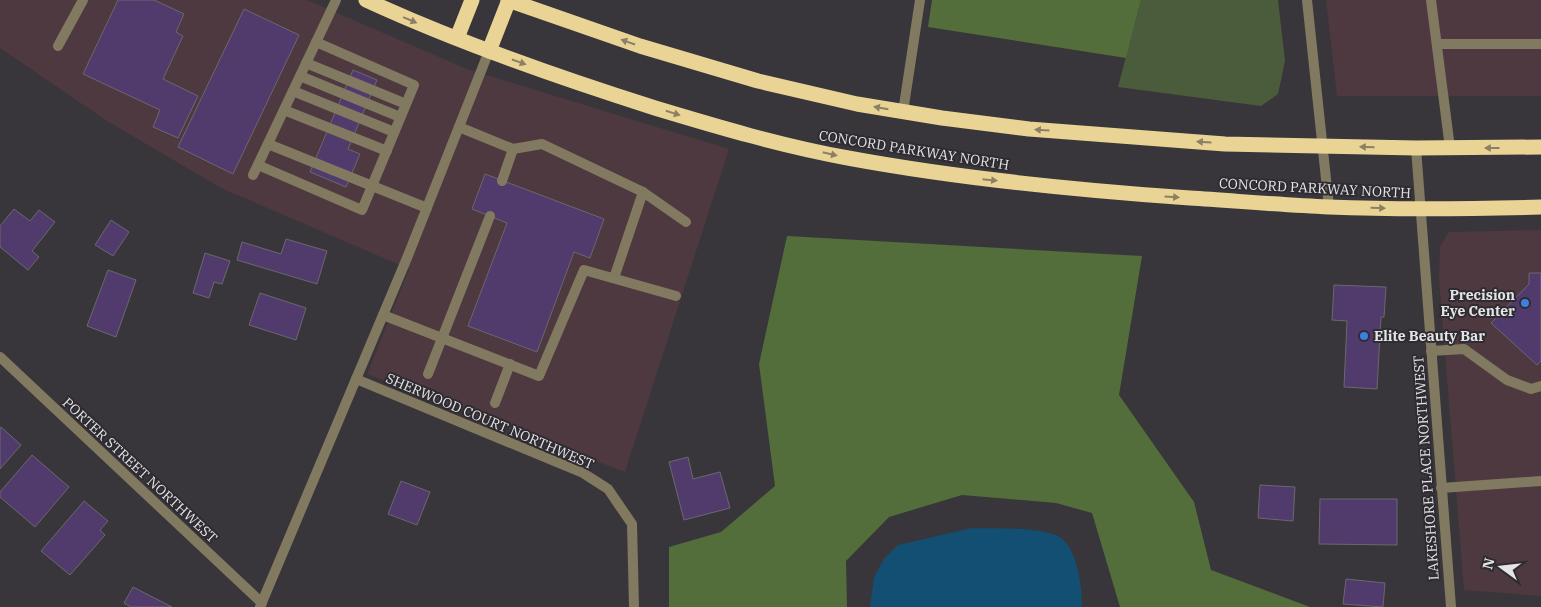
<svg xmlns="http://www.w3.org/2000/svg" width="1541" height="607" font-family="'IBM Plex Serif',serif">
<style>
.commercial{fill:#4d393f}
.green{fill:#4a5c3b}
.forest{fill:#536e3a}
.water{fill:#124f72}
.building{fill:#513b6d;stroke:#6a686e}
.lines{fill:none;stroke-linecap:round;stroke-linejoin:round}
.lane{stroke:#827961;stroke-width:10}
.street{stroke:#827961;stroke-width:10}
.highway{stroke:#ead495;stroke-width:15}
.oneway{fill:#8c8063}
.shop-dot{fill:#3f7fe0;stroke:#2e2c31;stroke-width:2}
.labels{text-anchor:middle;stroke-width:4;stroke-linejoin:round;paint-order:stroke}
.street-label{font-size:14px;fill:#e4e3e6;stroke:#2e2c31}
.poi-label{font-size:14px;font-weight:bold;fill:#e4e3e6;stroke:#2e2c31;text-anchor:end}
</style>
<rect width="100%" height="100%" fill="#38363b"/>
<g class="commercial">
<polygon points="0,0 307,0 467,69 729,149 625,472 367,374 409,269 221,188 107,121 0,48"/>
<polygon points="1326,0 1541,0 1541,96 1337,96"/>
<polygon points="1541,230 1541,596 1464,590 1439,279 1440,246 1449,232"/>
</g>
<polygon class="green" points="1141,0 1278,0 1285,61 1278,94 1261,106 1118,87"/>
<g class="forest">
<polygon points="932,0 1141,0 1126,58 928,27"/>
<polygon points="787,236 1142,256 1119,395 1194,502 1211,570 1310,607 1120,607 1092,513 1056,503 962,495 889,517 846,561 847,607 669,607 669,547 721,532 775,486 759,364"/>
</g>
<path class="water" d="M972,528C992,529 1045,526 1061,538C1078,551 1082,587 1082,607H870L874,577L884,559L898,545Z"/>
<g class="building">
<polygon points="118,0 154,0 184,14 176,32 183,36 163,79 198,96 178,138 153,127 160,110 83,74"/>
<polygon points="244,9 299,35 233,174 178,147"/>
<polygon points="353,70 377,80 348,149 360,154 346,187 310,172"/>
<polygon points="485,174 604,219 590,258 574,252 537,352 468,326 507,223 472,209"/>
<polygon points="14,209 30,221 39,210 55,222 32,251 39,257 28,270 0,247 0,226"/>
<polygon points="111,220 129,232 113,256 95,245"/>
<polygon points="286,239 327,251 317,284 237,260 242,242 281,254"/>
<polygon points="205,253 230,261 222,284 214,282 209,298 193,293"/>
<polygon points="108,270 136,280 116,337 87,326"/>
<polygon points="1529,273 1541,273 1541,361 1537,365 1491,323 1529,284"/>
<polygon points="1334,285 1386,287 1384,317 1381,317 1377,389 1344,387 1347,321 1332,320"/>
<polygon points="260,293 306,308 296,340 249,325"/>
<polygon points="1,427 21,445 0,469 0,429"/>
<polygon points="32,455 69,487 35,527 0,497 0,492"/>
<polygon points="688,457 693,479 720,472 730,508 684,520 669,462"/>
<polygon points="401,481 430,492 417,525 388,514"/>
<polygon points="1260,485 1295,487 1293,521 1258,518"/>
<polygon points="1320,499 1397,499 1397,545 1319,544"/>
<polygon points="84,501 108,521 100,530 105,535 70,575 41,551"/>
<polygon points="1346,579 1385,583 1383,607 1343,604"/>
<polygon points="133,587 172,607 131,607 124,603"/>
</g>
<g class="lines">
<g class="lane">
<polyline points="1431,0 1450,148"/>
<polyline points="1437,44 1541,44"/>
<polyline points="58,46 83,0"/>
<polyline points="306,63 406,104"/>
<polyline points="300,76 400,117"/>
<polyline points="293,91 394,132"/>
<polyline points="284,110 387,151"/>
<polyline points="903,112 920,0"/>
<polyline points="459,127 513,149 542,144 643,192 686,222"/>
<polyline points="268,144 427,208"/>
<polyline points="258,165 362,210 414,85 316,42"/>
<polyline points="253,175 336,0"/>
<polyline points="502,181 513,149"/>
<polyline points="614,278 643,192"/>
<polyline points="383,315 539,376 584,270 676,296"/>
<polyline points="1431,351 1464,349 1507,380 1531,389 1541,386"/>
<polyline points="428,374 490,216"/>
<polyline points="495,403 510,364"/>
<polyline points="1441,488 1541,481"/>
</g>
<g class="street">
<polyline points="1307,0 1329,207"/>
<polyline points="1416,148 1451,607"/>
<polyline points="0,357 262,603"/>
<polyline points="356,379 583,473 608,489 632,524 634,607"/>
<polyline points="260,607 407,258 489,51"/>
</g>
<g class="highway">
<path d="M366,0C459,43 557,77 655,108C718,127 782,146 848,158C961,179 1075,190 1190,198C1237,201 1283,205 1329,207C1400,210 1470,209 1541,207"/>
<polyline points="508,0 640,46 758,81 857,104 942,118 1029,129 1225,144 1416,148 1541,147"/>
<polyline points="457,38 472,0"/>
<polyline points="489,51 509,0"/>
</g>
</g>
<defs><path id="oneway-solid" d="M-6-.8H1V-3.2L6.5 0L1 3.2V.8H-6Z" transform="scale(1.25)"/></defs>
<g class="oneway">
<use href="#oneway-solid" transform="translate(410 20) rotate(23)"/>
<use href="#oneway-solid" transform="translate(628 42) rotate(-161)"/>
<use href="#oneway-solid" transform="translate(519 62) rotate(19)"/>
<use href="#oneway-solid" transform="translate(881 108) rotate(-170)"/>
<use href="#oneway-solid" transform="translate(673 113) rotate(17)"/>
<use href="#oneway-solid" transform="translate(1042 130) rotate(-176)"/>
<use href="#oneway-solid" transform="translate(1204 142) rotate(-176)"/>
<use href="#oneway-solid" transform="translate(1367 147) rotate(-179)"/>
<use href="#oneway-solid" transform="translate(1492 148) rotate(180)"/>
<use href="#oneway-solid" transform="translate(830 154) rotate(13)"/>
<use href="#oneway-solid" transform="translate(990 180) rotate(6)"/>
<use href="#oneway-solid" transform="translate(1172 197) rotate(4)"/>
<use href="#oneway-solid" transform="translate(1378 208) rotate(1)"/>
</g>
<g class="shop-dot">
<circle cx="1525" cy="303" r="5"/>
<circle cx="1364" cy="336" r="5"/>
</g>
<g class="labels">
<g class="street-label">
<text transform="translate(914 150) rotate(9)" y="5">CONCORD PARKWAY NORTH</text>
<text transform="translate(1315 188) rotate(3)" y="5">CONCORD PARKWAY NORTH</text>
<text transform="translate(490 421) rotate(23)" y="5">SHERWOOD COURT NORTHWEST</text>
<text transform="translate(1426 468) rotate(-94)" y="5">LAKESHORE PLACE NORTHWEST</text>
<text transform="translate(140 470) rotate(43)" y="5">PORTER STREET NORTHWEST</text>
</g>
<g class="poi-label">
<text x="1515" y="300">Precision<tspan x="1515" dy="16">Eye Center</tspan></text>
<text x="1374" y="341" text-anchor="start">Elite Beauty Bar</text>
</g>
</g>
<g transform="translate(1501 567) rotate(285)" stroke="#2e2c31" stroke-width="4" paint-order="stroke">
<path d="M0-4L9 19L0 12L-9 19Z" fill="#e4e3e6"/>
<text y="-8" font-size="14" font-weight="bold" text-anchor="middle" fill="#e4e3e6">N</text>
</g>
</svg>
